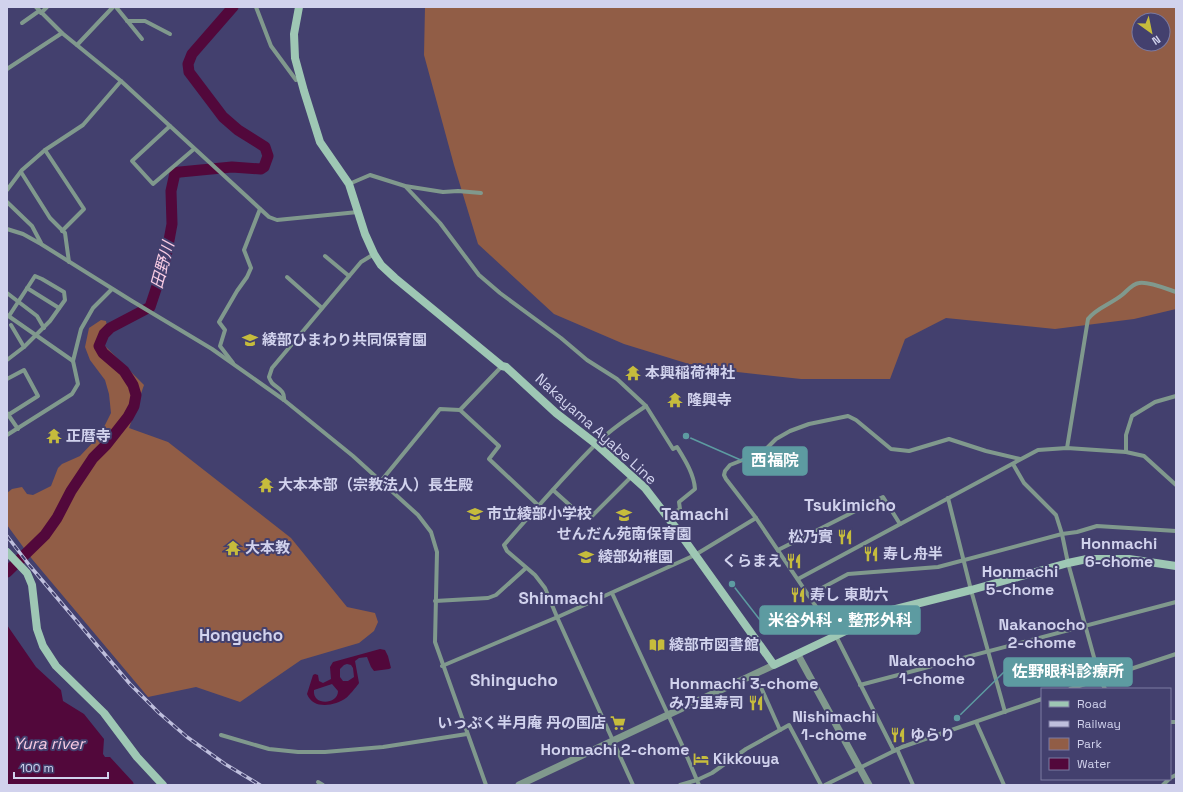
<svg xmlns="http://www.w3.org/2000/svg" width="1183" height="792" font-family="'Space Grotesk','Noto Sans JP',sans-serif">
<style>
.green{fill:#915d46;fill-rule:evenodd}
.water{fill:#52083b;fill-rule:evenodd}
.lines{fill:none;stroke-linecap:round;stroke-linejoin:round}
.river{stroke:#52083b;stroke-width:11}
.minor{stroke:#80998d;stroke-width:4}
.tertiary{stroke:#80998d;stroke-width:7}
.secondary{stroke:#9ec7b4;stroke-width:8}
.rail-casing{stroke:#bfbfdd;stroke-width:3.5}
.rail{stroke:#43406e;stroke-width:2;stroke-dasharray:6;stroke-linecap:butt}
.labels{text-anchor:middle;stroke-width:4;stroke-linejoin:round;paint-order:stroke}
.poi-label{font-size:15px;font-weight:bold;fill:#d1d2ed;stroke:#43406e;text-anchor:start}
.street-label{font-size:15px;fill:#d1d2ed;stroke:#43406e}
.water-label{font-size:16px;font-style:italic;fill:#f9cce4;stroke:#43406e}
.neighbourhood-label{font-size:16px;font-weight:bold;fill:#d1d2ed;stroke:#43406e}
.quarter-label{font-size:17px;font-weight:bold;fill:#d1d2ed;stroke:#43406e}
.leader{fill:none;stroke:#5d9ba1;stroke-width:1.5}
.callout-dot{fill:#5d9ba1;stroke:#43406e;stroke-width:1.5}
.callout{fill:#5d9ba1;stroke:#5d9ba1;stroke-width:1.5}
.callout-label{font-size:16px;text-anchor:middle;font-weight:bold;fill:#fff}
</style>
<rect width="100%" height="100%" fill="#43406e"/>
<g class="green">
<path d="M425,7H1176V309L1134,319L1055,329L946,318L905,339L890,379H801L702,368L624,344L554,314L478,244L454,165L424,55ZM1139,20H1163V44H1139Z"/>
<polygon points="101,320 106,321 107,326 98,337 105,346 144,385 129,428 168,442 291,538 347,607 375,613 378,622 374,631 359,643 301,660 240,702 196,687 148,697 32,559 7,525 7,493 12,489 22,487 27,494 33,495 51,486 58,468 62,464 80,456 100,435 111,413 109,394 105,380 90,360 85,347 89,328"/>
</g>
<g class="water">
<polygon points="7,625 36,667 61,690 63,701 84,714 104,739 103,754 105,757 110,757 133,782 134,785 7,785"/>
<path d="M380,649L385,650L388,656L391,668L389,669L374,671L371,667L367,657L359,658L355,661L359,683C358,685 348,697 346,698C335,706 313,710 307,694L313,675L315,674L318,675L319,681L323,683L331,679L330,667L333,662ZM347,664L351,665L353,668L354,677L348,681H343L340,677V669L344,665ZM332,684L338,691C338,705 312,706 314,690Z"/>
</g>
<g class="lines">
<polyline class="river" points="7,572 45,535 57,518 71,491 93,458 106,445 128,417 134,406 136,395 133,385 124,371 103,353 99,346 104,334 110,328 150,307 165,262 172,224 171,191 175,173 180,172 232,167 261,169 264,167 268,156 265,147 238,130 223,117 189,72 188,64 192,54 233,7"/>
<g class="minor">
<polyline points="36,7 62,33 121,81 269,217 277,220 358,212"/>
<polyline points="116,7 142,39"/>
<polyline points="256,7 271,46 296,80 300,78"/>
<polyline points="41,13 47,7"/>
<polyline points="127,21 145,21 170,34"/>
<polyline points="22,23 39,11"/>
<polyline points="77,45 113,7"/>
<polyline points="7,69 62,33"/>
<polyline points="170,126 132,161 153,184 194,149"/>
<polyline points="45,150 84,209 62,231"/>
<polyline points="21,172 50,218 65,233 69,262"/>
<polyline points="349,184 370,175 405,186 443,192 458,191 481,193"/>
<path d="M405,186L440,223L479,275L500,293L561,338L587,360L617,379L646,406L673,449L677,447C685,460 694,474 695,489L679,502L680,509L667,517"/>
<polyline points="7,190 22,170 45,150 83,125 121,81"/>
<polyline points="7,202 32,226 41,243"/>
<polyline points="7,229 23,234 41,244 132,301 212,349 284,400 353,456 418,515 431,532 437,552 435,642 486,785"/>
<polyline points="325,256 349,276"/>
<polyline points="287,277 322,308"/>
<polyline points="27,288 59,308"/>
<polyline points="7,293 37,316 44,328"/>
<polyline points="7,315 73,361"/>
<polyline points="11,325 24,347"/>
<polyline points="7,360 24,347 50,321 65,300 64,292 42,279 35,276 9,316"/>
<polyline points="233,363 220,346 225,330 219,322 237,291 247,277 251,268 244,250 260,209"/>
<polyline points="7,379 24,370 38,396 8,415"/>
<path d="M284,400C285,390 278,389 272,383C272,383 269,378 269,377L272,368L361,262L374,254"/>
<polyline points="460,410 499,446 489,459 539,506"/>
<polyline points="7,413 18,429"/>
<polyline points="7,435 72,394 78,384 73,361 81,329 93,308 112,289"/>
<path d="M1067,448L1088,319C1096,308 1111,304 1122,295C1127,291 1132,284 1139,283C1148,281 1167,289 1176,292"/>
<polyline points="1126,452 1126,435 1132,416 1155,402 1176,396"/>
<polyline points="1013,464 1024,483 1056,515 1062,534 1068,563 1100,679 1105,689"/>
<polyline points="381,481 440,409 460,410 502,366"/>
<polyline points="553,490 583,517 591,517 632,476"/>
<polyline points="948,498 971,590 1005,712"/>
<polyline points="778,550 883,497 900,524"/>
<polyline points="798,579 1038,450 1067,448 1126,452 1144,456 1176,485"/>
<polyline points="612,593 683,747 699,785"/>
<polyline points="809,595 848,574 938,567 1062,534 1077,532 1097,526 1176,531"/>
<polyline points="435,601 488,598 496,595 526,568"/>
<polyline points="442,666 560,616 695,555 756,518"/>
<polyline points="755,674 780,730"/>
<polyline points="860,685 1176,602"/>
<polyline points="1070,689 1176,654"/>
<polyline points="976,722 1004,785"/>
<polyline points="1170,722 1176,722"/>
<polyline points="221,735 269,749 298,752 325,752 383,747 467,734"/>
<polyline points="897,749 913,785"/>
<polyline points="894,751 836,636 756,518 726,479 724,475 725,471 730,465 753,456 766,449 776,439 790,431 809,424 848,416 856,420 891,449 909,451 949,439 986,451 1020,459"/>
<polyline points="1170,778 1176,775"/>
<polyline points="318,782 323,785"/>
<path d="M633,785L557,617L545,588L535,575L507,551L504,545C534,511 563,477 595,445C610,430 628,418 646,406"/>
<polyline points="680,785 697,780 712,773 746,749 789,725 821,785"/>
<polyline points="825,785 902,747 1042,699"/>
<polyline points="1163,785 1169,779"/>
</g>
<g class="tertiary">
<polyline points="798,655 869,785"/>
<polyline points="519,785 774,665"/>
</g>
<g class="secondary">
<polyline points="299,7 294,34 295,58 304,91 320,142 349,184 365,234 374,254 381,265 395,278 502,366 506,367 556,413 596,444 645,488 676,528 774,665 888,611 971,590 1068,563 1087,559 1129,559 1176,566"/>
<polyline points="7,552 27,573 32,585 37,629 43,646 56,666 104,713 137,757 163,785"/>
</g>
<defs>
<polyline id="rail" points="7,536 30,566 130,684 159,713 187,737 225,764 260,785"/>
</defs>
<use href="#rail" class="rail-casing"/>
<use href="#rail" class="rail"/>
</g>
<defs>
<symbol id="school-bare" viewBox="-9 -9 18 18"><path d="M0-5L7-2L0 1L-7-2ZM-4 1L0 2.5L4 1V4Q0 6-4 4Z" fill="#c6bc3c" stroke="#43406e" stroke-width="2.5" paint-order="stroke"/></symbol>
<symbol id="temple-bare" viewBox="-9 -9 18 18"><path d="M0-6L5-2H3V0L6.5 2.5H4V6H1.5V3h-3V6H-4V2.5H-6.5L-3 0V-2H-5Z" fill="#c6bc3c" stroke="#43406e" stroke-width="2.5" paint-order="stroke"/></symbol>
<symbol id="restaurant-bare" viewBox="-9 -9 18 18"><path d="M-5-6h1v4h1v-4h1v4h1v-4h1v5L-1.5 .5V6h-2V.5L-5-1ZM5-6V6H3V1.5H1.5Q1.5-4 5-6Z" fill="#c6bc3c" stroke="#43406e" stroke-width="2.5" paint-order="stroke"/></symbol>
<symbol id="library-bare" viewBox="-9 -9 18 18"><path d="M-6-4Q-3-5.5-.7-3.5V5Q-3 3-6 4ZM6-4Q3-5.5 .7-3.5V5Q3 3 6 4Z" fill="#c6bc3c" stroke="#43406e" stroke-width="2.5" paint-order="stroke"/></symbol>
<symbol id="supermarket-bare" viewBox="-9 -9 18 18"><path d="M-6-5.5h2.5l.6 2H6L4.5 2H-2.5L-4.4-4H-6ZM-1.5 3.2a1.3 1.3 0 1 0 .1 0ZM3 3.2a1.3 1.3 0 1 0 .1 0Z" fill="#c6bc3c" stroke="#43406e" stroke-width="2.5" paint-order="stroke"/></symbol>
<symbol id="hotel-bare" viewBox="-9 -9 18 18"><path d="M-6-4.5h1.5V1H6V5H4.5V3h-9V5H-6ZM-4 0a1.8 1.8 0 1 1 3.6 0ZM.5 0V-2.5h3Q6-2.5 6 0Z" fill="#c6bc3c" stroke="#43406e" stroke-width="2.5" paint-order="stroke"/></symbol>
</defs>
<g fill-rule="evenodd">
<use href="#school-bare" x="239" y="329" width="22" height="22"/>
<use href="#temple-bare" x="622" y="362" width="22" height="22"/>
<use href="#temple-bare" x="664" y="389" width="22" height="22"/>
<use href="#temple-bare" x="43" y="425" width="22" height="22"/>
<use href="#temple-bare" x="255" y="474" width="22" height="22"/>
<use href="#school-bare" x="464" y="503" width="22" height="22"/>
<use href="#school-bare" x="613" y="504" width="22" height="22"/>
<use href="#restaurant-bare" x="834" y="526" width="22" height="22"/>
<use href="#temple-bare" x="222" y="537" width="22" height="22"/>
<use href="#restaurant-bare" x="860" y="543" width="22" height="22"/>
<use href="#school-bare" x="575" y="546" width="22" height="22"/>
<use href="#restaurant-bare" x="783" y="550" width="22" height="22"/>
<use href="#restaurant-bare" x="787" y="584" width="22" height="22"/>
<use href="#library-bare" x="646" y="634" width="22" height="22"/>
<use href="#restaurant-bare" x="745" y="692" width="22" height="22"/>
<use href="#supermarket-bare" x="607" y="712" width="22" height="22"/>
<use href="#restaurant-bare" x="887" y="724" width="22" height="22"/>
<use href="#hotel-bare" x="690" y="748" width="22" height="22"/>
</g>
<g class="labels">
<g class="poi-label">
<text x="262" y="345">綾部ひまわり共同保育園</text>
<text x="645" y="378">本興稲荷神社</text>
<text x="687" y="405">隆興寺</text>
<text x="66" y="441">正暦寺</text>
<text x="278" y="490">大本本部（宗教法人）長生殿</text>
<text x="487" y="519">市立綾部小学校</text>
<text x="624" y="539" text-anchor="middle">せんだん苑南保育園</text>
<text x="833" y="542" text-anchor="end">松乃實</text>
<text x="245" y="553">大本教</text>
<text x="883" y="559">寿し舟半</text>
<text x="598" y="562">綾部幼稚園</text>
<text x="782" y="566" text-anchor="end">くらまえ</text>
<text x="810" y="600">寿し 東助六</text>
<text x="669" y="650">綾部市図書館</text>
<text x="744" y="708" text-anchor="end">み乃里寿司</text>
<text x="606" y="728" text-anchor="end">いっぷく半月庵 丹の国店</text>
<text x="910" y="740">ゆらり</text>
<text x="713" y="764">Kikkouya</text>
</g>
<g class="street-label">
<text transform="translate(596 429) rotate(42)" y="5">Nakayama Ayabe Line</text>
</g>
<g class="water-label">
<text transform="translate(162 265) rotate(-75)" y="6">田野川</text>
<text x="49" y="749">Yura river</text>
</g>
<g class="neighbourhood-label">
<text x="1119" y="549">Honmachi<tspan x="1119" dy="18">6-chome</tspan></text>
<text x="1020" y="577">Honmachi<tspan x="1020" dy="18">5-chome</tspan></text>
<text x="1042" y="630">Nakanocho<tspan x="1042" dy="18">2-chome</tspan></text>
<text x="932" y="666">Nakanocho<tspan x="932" dy="18">1-chome</tspan></text>
<text x="744" y="689">Honmachi 3-chome</text>
<text x="834" y="722">Nishimachi<tspan x="834" dy="18">1-chome</tspan></text>
<text x="615" y="755">Honmachi 2-chome</text>
</g>
<g class="quarter-label">
<text x="850" y="511">Tsukimicho</text>
<text x="695" y="520">Tamachi</text>
<text x="561" y="604">Shinmachi</text>
<text x="241" y="641">Hongucho</text>
<text x="514" y="686">Shingucho</text>
</g>
</g>
<path class="leader" d="M686 436L743 461M732 584L760 620M957 718L1004 672"/>
<g class="callout-dot">
<circle cx="686" cy="436" r="4"/>
<circle cx="732" cy="584" r="4"/>
<circle cx="957" cy="718" r="4"/>
</g>
<g class="callout">
<rect x="743" y="447" width="64" height="28" rx="4"/>
<rect x="760" y="606" width="160" height="28" rx="4"/>
<rect x="1004" y="658" width="128" height="28" rx="4"/>
</g>
<g class="callout-label">
<text x="775" y="466">西福院</text>
<text x="840" y="626">米谷外科・整形外科</text>
<text x="1068" y="677">佐野眼科診療所</text>
</g>
<rect width="1183" height="792" fill="none" stroke="#d1d2ed" stroke-width="16"/>
<rect x="1041" y="688" width="130" height="92" fill="#43406e" stroke="#7c7aa1"/>
<rect x="1049" y="701" width="20" height="6" fill="#9ec7b4" stroke="#7c7aa1"/>
<text x="1077" y="708" font-size="12" fill="#d1d2ed">Road</text>
<rect x="1049" y="721" width="20" height="6" fill="#bfbfdd" stroke="#7c7aa1"/>
<text x="1077" y="728" font-size="12" fill="#d1d2ed">Railway</text>
<rect x="1049" y="738" width="20" height="12" fill="#915d46" stroke="#7c7aa1"/>
<text x="1077" y="748" font-size="12" fill="#d1d2ed">Park</text>
<rect x="1049" y="758" width="20" height="12" fill="#52083b" stroke="#7c7aa1"/>
<text x="1077" y="768" font-size="12" fill="#d1d2ed">Water</text>
<g transform="translate(1151 32) rotate(147)"><circle r="19" fill="#43406e" stroke="#7c7aa1"/>
<path d="M0-3L7 15L0 10L-7 15Z" fill="#c6bc3c"/>
<text y="-6" font-size="11" font-weight="bold" text-anchor="middle" fill="#d1d2ed">N</text>
</g>
<path d="M14 772v6h94v-6" fill="none" stroke="#d1d2ed" stroke-width="2"/>
<text x="20" y="772" font-size="12" fill="#d1d2ed" stroke="#43406e" stroke-width="3" paint-order="stroke">100 m</text>
</svg>
